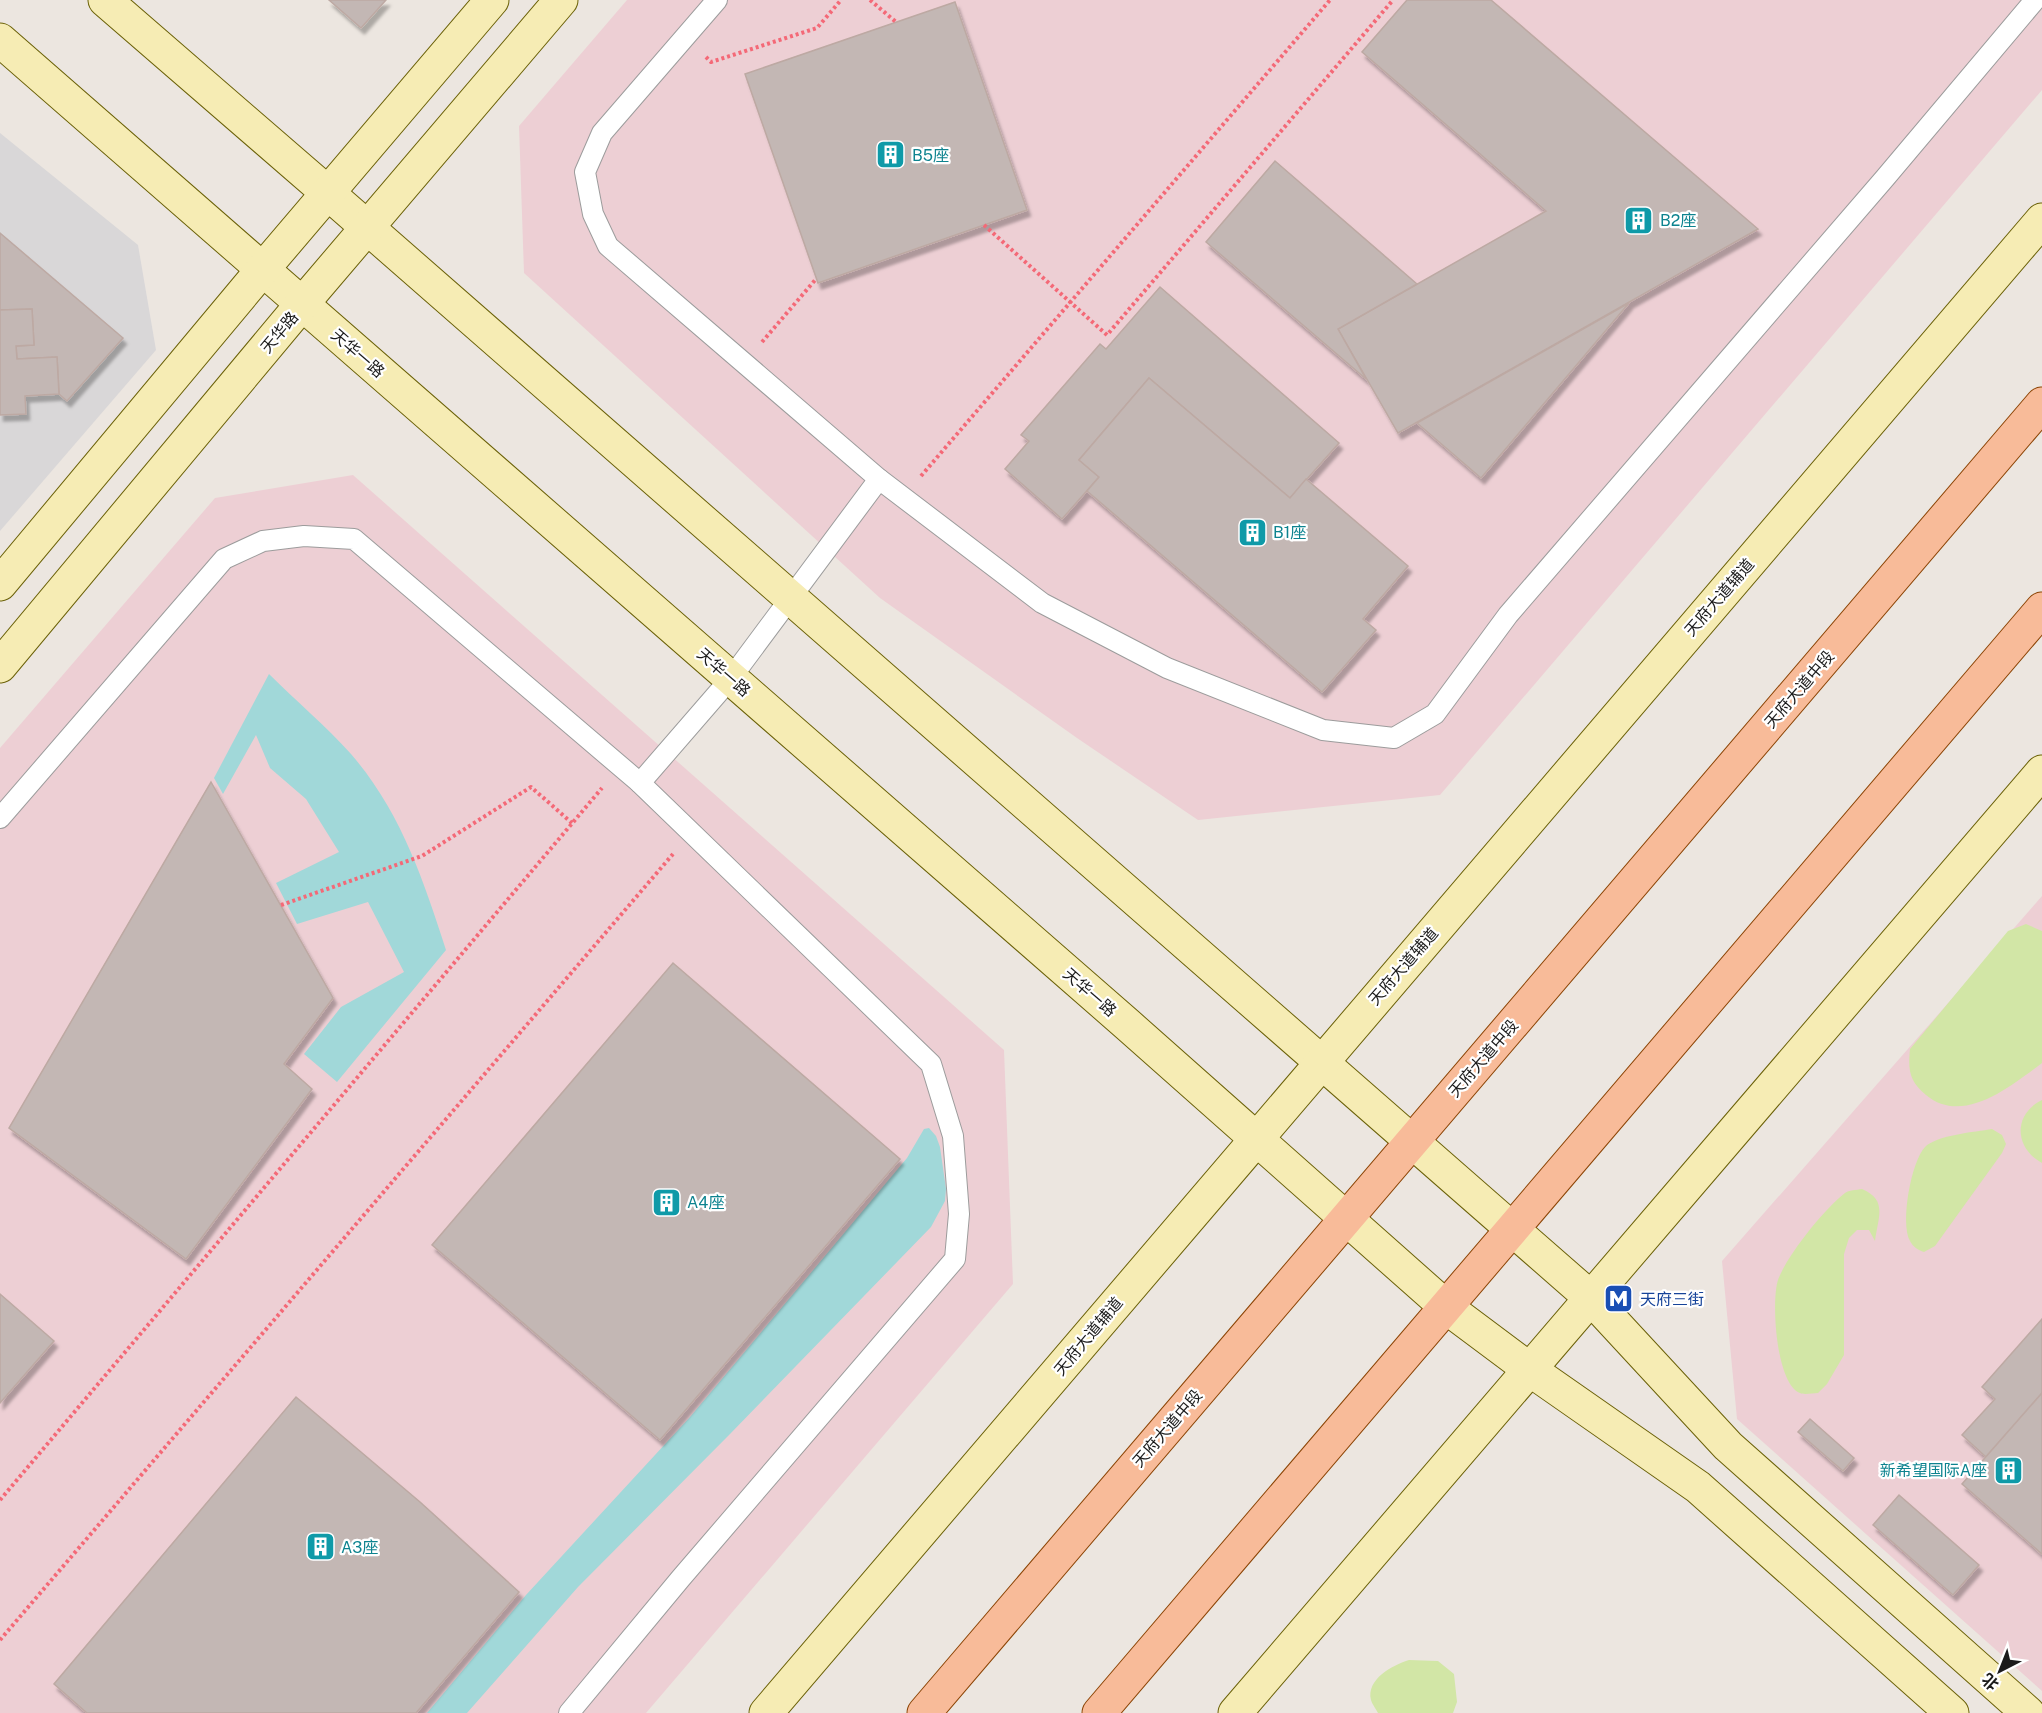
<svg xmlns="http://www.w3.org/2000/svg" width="2042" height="1713" font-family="'Public Sans','Noto Sans SC',sans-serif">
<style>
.residential{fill:#d9d7d8}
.commercial{fill:#edcfd4}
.grass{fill:#d2e6a6}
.water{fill:#a1d8d9}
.building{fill:#c3b7b4;stroke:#bda9a3;stroke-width:1.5;filter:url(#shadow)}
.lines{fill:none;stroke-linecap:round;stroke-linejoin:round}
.lane-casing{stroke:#9c9c9c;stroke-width:22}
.secondary-casing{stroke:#6b6108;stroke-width:35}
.primary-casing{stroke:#8c4405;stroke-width:35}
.path{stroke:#f46977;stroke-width:4;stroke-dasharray:3 3;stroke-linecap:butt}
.lane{stroke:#fff;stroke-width:20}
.secondary{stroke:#f6ecb4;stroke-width:33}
.primary{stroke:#f8bb99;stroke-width:33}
.path-bridge{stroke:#f46977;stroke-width:4;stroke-dasharray:3 3;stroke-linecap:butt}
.labels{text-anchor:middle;stroke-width:4.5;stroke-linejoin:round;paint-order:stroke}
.culture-label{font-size:16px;fill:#0d838f;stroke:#fff;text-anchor:start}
.street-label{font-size:16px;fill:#1b1b1b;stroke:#fff}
.transit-label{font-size:16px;fill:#164399;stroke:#fff;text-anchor:start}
</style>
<defs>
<filter id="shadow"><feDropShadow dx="3.5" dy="6" stdDeviation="1.5" flood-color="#0004"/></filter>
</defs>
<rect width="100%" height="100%" fill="#ece6e0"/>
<polygon class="residential" points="0,133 138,245 156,350 0,531"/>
<g class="commercial">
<polygon points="627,0 2042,0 2042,90 1440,795 1198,820 1077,738 880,598 524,273 519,126"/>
<polygon points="353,475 1004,1050 1013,1284 646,1713 0,1713 0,748 215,498"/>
<polygon points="2042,896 2042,1691 1737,1419 1722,1261"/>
</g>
<g class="grass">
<path d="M2026,924L2042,931V1063C2011,1086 1963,1126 1926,1095C1909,1081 1908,1070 1910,1049L2008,931Z"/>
<path d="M2042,1100V1163C2014,1148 2013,1114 2042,1100Z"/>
<path d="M1992,1129L2002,1135L2006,1144L2002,1153L1935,1246L1924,1252C1918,1250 1913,1247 1910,1241C1900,1223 1911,1162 1925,1147C1937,1135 1975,1132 1992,1129Z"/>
<path d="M1862,1189C1888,1200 1878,1217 1875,1241L1869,1230H1857L1849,1238L1844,1254V1355L1827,1384L1818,1393C1813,1393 1804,1395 1800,1393C1776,1384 1771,1301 1778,1280C1786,1257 1824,1209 1845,1193C1849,1190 1856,1190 1862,1189Z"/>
<path d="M1409,1660L1438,1661L1454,1674L1457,1702L1453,1713H1378C1376,1709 1372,1704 1371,1700C1366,1679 1393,1665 1409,1660Z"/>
</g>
<g class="water">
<path d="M269,674C296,701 326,726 351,754C401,812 423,879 446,950L337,1082L304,1054L341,1007L404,972L368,902L297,924L276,883L339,852L306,799L270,768L256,735L223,794L214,778Z"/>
<polygon points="929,1128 936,1136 940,1147 946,1189 945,1201 931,1227 730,1434 578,1587 467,1713 427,1713 526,1595 690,1417 907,1158 924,1129"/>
</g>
<g class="building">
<polygon points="329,0 386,0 361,28"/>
<polygon points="1407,0 1491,0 1758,229 1398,433 1338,329 1546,211 1362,52"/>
<polygon points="955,2 1027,210 818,283 745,74"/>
<polygon points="1275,161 1417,284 1338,329 1366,379 1206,242"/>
<polygon points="0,233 123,338 67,401 59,394 57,357 17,359 16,346 34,345 32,309 0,310"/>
<polygon points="1160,287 1339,443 1290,498 1149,378 1079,460 1099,477 1062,519 1005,469 1029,441 1021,435 1100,344 1106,349"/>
<polygon points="1629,303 1481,478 1417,423"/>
<polygon points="32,309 34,345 16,346 17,359 57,357 59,394 25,396 26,414 0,415 0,310"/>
<polygon points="1149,378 1290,498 1306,479 1408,566 1363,619 1376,630 1322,692 1087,491 1099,477 1079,460"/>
<polygon points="211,782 333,998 284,1064 312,1089 186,1259 9,1128"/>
<polygon points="673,963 900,1159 660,1440 432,1245"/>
<polygon points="0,1294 54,1341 0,1403"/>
<polygon points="2042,1319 2042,1393 1986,1457 1962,1435 1995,1399 1982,1387"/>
<polygon points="2042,1393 2042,1554 1962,1484"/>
<polygon points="296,1397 420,1502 519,1592 416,1713 87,1713 54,1684"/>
<polygon points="1810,1419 1854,1458 1843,1471 1798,1432"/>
<polygon points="1899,1495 1979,1565 1953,1595 1873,1525"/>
</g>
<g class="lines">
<defs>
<g id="lane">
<polyline points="717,0 602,133 585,172 593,214 608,246 879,479 1042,603 1167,668 1323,730 1394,738 1435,714 1508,615 1885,178 2035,0"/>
<polyline points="640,783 731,678 879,479"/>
<polyline points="0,818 224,559 263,541 304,536 354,539 640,783 931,1064 953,1136 959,1214 955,1259 681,1578 569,1713"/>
</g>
<g id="secondary">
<polyline points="105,0 329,194 1591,1298 1728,1446 2028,1713"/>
<polyline points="0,40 1128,1025 1446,1307 1529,1369 1698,1487 1952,1713"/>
<polyline points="0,584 263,269 492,0"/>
<polyline points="0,666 302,304 561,0"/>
<polyline points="766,1713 2042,220"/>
<polyline points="1235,1713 2042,772"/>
</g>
<g id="primary">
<polyline points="924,1713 2042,404"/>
<polyline points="1099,1713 2042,609"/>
</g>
</defs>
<use href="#lane" class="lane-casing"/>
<use href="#secondary" class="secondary-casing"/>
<use href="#primary" class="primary-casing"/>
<g class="path">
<polyline points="870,0 896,22"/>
<polyline points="706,57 711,62 817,28 841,0"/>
<polyline points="762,342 816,279"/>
<polyline points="921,476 1330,0"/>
<polyline points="281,905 422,856 531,787 572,823"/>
<polyline points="0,1500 602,788"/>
<polyline points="0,1640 673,854"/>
</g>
<use href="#lane" class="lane"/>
<use href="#secondary" class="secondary"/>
<use href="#primary" class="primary"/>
<polyline class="path-bridge" points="984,225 1107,335 1393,0"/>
</g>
<defs>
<symbol id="building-square" viewBox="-11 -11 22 22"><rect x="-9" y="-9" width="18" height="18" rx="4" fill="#0f9aa8" stroke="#fff"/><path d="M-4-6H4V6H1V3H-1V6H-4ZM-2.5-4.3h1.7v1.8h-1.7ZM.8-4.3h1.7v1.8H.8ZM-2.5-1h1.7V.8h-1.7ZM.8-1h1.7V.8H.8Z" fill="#fff"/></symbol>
<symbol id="metro-square" viewBox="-11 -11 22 22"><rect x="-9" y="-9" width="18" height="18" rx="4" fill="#1a4fb4" stroke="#fff"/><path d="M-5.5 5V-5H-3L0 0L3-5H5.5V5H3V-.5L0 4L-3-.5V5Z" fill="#fff"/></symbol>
</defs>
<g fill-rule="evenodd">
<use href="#building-square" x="874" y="138" width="33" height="33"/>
<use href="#building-square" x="1622" y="204" width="33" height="33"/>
<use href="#building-square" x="1236" y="516" width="33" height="33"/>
<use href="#building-square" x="650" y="1186" width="33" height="33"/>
<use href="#metro-square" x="1602" y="1282" width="33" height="33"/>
<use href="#building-square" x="1992" y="1454" width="33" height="33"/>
<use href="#building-square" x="304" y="1530" width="33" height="33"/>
</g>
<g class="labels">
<g class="culture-label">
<text x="912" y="161">B5座</text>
<text x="1660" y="226">B2座</text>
<text x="1273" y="538">B1座</text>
<text x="687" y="1208">A4座</text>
<text x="1987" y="1476" text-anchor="end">新希望国际A座</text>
<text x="341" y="1553">A3座</text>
</g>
<g class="street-label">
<text transform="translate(279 332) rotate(-50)" y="6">天华路</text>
<text transform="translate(358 353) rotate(41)" y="6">天华一路</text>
<text transform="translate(1719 597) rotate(-49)" y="6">天府大道辅道</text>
<text transform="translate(724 672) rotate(41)" y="6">天华一路</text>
<text transform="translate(1799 689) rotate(-49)" y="6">天府大道中段</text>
<text transform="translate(1403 966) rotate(-49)" y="6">天府大道辅道</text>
<text transform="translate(1090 992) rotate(41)" y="6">天华一路</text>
<text transform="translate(1483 1058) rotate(-49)" y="6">天府大道中段</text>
<text transform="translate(1088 1336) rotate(-50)" y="6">天府大道辅道</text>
<text transform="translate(1167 1428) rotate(-49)" y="6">天府大道中段</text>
</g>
<g class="transit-label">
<text x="1640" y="1305">天府三街</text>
</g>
</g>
<g transform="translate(2000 1671) rotate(222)" stroke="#ffffff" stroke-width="4.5" paint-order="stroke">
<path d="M0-4.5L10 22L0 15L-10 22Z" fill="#1b1b1b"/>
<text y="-9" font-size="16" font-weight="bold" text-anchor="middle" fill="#1b1b1b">北</text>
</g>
</svg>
